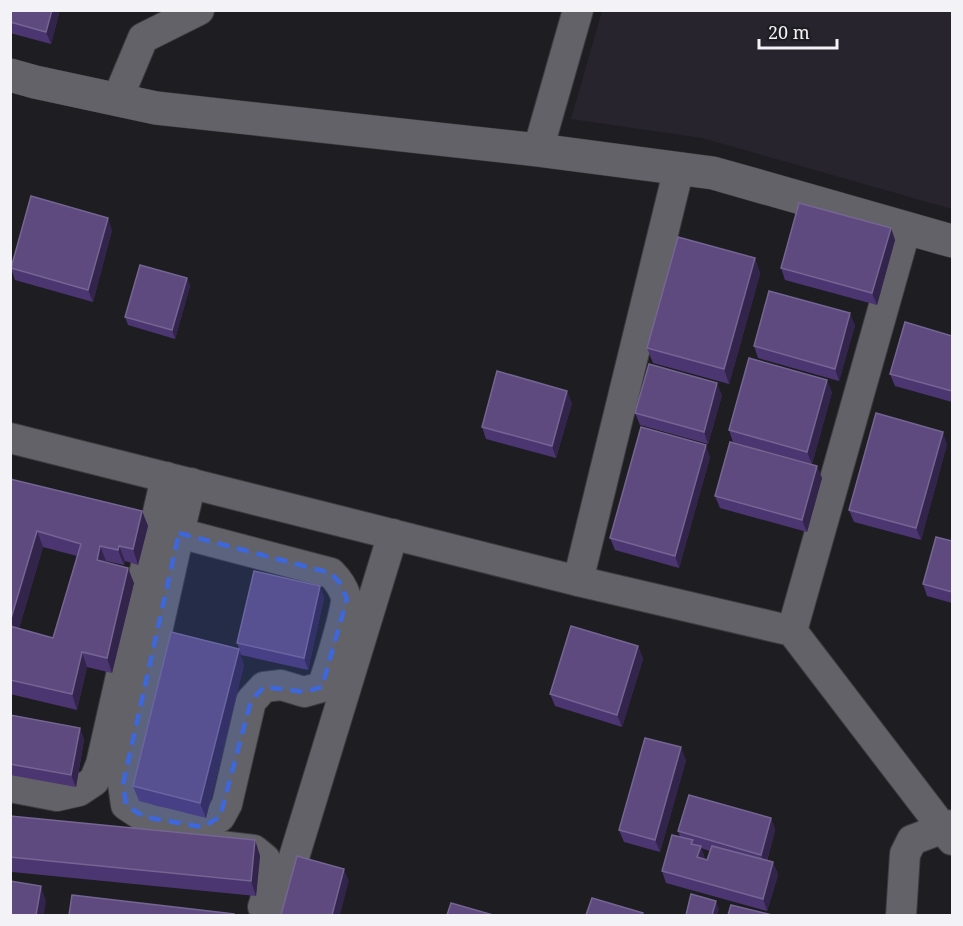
<svg xmlns="http://www.w3.org/2000/svg" width="963" height="926" font-family="'Noto Serif',serif">
<style>
.built{fill:#27242e}
.lines{fill:none;stroke-linecap:round;stroke-linejoin:round}
.minor-casing{stroke:#3c3b3f;stroke-width:32}
.tertiary-casing{stroke:#3c3b3f;stroke-width:34}
.minor{stroke:#636268;stroke-width:30}
.tertiary{stroke:#636268;stroke-width:33}
.wall{fill:#4c3671;fill-rule:evenodd}
.shaded-wall{fill:#32244b}
.building{fill:#5e4a7f;stroke:#756592;stroke-width:1.5}
.marked{fill:#3d67dc;fill-opacity:0.2;stroke:#3d67dc;stroke-width:4.5;stroke-dasharray:12 8;stroke-linejoin:round}
</style>
<rect width="100%" height="100%" fill="#1e1d22"/>
<polygon class="built" points="602,11 952,11 952,209 702,138 571,119"/>
<g class="lines">
<defs>
<g id="minor">
<polyline points="117,100 143,38 199,10"/>
<polyline points="538,150 578,10"/>
<polyline points="10,438 578,581 792,631 952,840"/>
<path d="M179,533L123,784L126,805L144,817L155,821L202,827L220,817L227,804L251,701L264,687L281,685L304,692L322,687C327,674 348,607 346,597C343,587 338,580 331,573L179,533L191,483"/>
<polyline points="578,581 679,168"/>
<polyline points="792,631 906,228"/>
<polyline points="10,787 57,796 79,791 94,781 101,764 166,477"/>
<polyline points="220,846 254,850 265,859 270,870 271,882 263,907"/>
<polyline points="276,916 393,534"/>
<polyline points="901,916 905,854 912,840 952,825"/>
</g>
<polyline id="tertiary" points="10,75 35,82 156,108 538,150 713,173 952,241"/>
</defs>
<use href="#minor" class="minor-casing"/>
<use href="#tertiary" class="tertiary-casing"/>
<use href="#minor" class="minor"/>
<use href="#tertiary" class="tertiary"/>
</g>
<g class="wall">
<polygon points="10,10 60,10 51,44 10,33"/>
<polygon points="891,228 895,240 877,305 785,280 781,268"/>
<polygon points="112,230 93,302 15,280 11,268"/>
<polygon points="755,258 760,274 729,384 653,363 647,348"/>
<polygon points="187,278 190,286 175,339 128,325 125,317"/>
<polygon points="855,325 839,381 758,358 754,346"/>
<polygon points="952,336 952,402 895,386 890,374"/>
<polygon points="832,392 812,464 733,442 729,430"/>
<polygon points="722,395 708,444 640,425 635,413"/>
<polygon points="572,403 556,458 486,439 482,427"/>
<polygon points="947,444 921,540 854,522 849,510"/>
<polygon points="710,457 679,568 615,550 610,538"/>
<polygon points="822,478 807,532 720,508 715,496"/>
<path d="M10,479L142,511L148,526L138,565L125,561L124,565L106,561V562L134,583L112,673L87,667L77,710L10,694ZM43,547L77,556L53,638L19,628Z"/>
<polygon points="952,541 952,603 927,596 923,584"/>
<polygon points="320,586 324,598 308,670 241,655 237,643"/>
<polygon points="638,646 643,659 622,727 555,706 550,694"/>
<polygon points="244,665 206,818 139,801 133,786"/>
<polygon points="10,715 80,728 84,740 76,787 10,775"/>
<polygon points="686,760 660,852 624,842 619,830"/>
<polygon points="10,816 255,840 260,856 256,896 12,872 10,869"/>
<path d="M771,818L775,830L767,861L773,862L778,875L767,911L666,883L662,871L680,837L678,831ZM701,848L710,851L707,860L705,859Z"/>
</g>
<g class="shaded-wall">
<polygon points="52,10 60,10 51,44 46,32"/>
<polygon points="108,218 112,230 93,302 88,290"/>
<polygon points="891,228 895,240 877,305 872,293"/>
<polygon points="755,258 760,274 729,384 724,369"/>
<polygon points="187,278 190,286 175,339 172,330"/>
<polygon points="850,313 855,325 839,381 835,369"/>
<polygon points="827,380 832,392 812,464 807,452"/>
<polygon points="717,383 722,395 708,444 704,432"/>
<polygon points="567,391 572,403 556,458 552,446"/>
<polygon points="943,432 947,444 921,540 916,528"/>
<polygon points="706,445 710,457 679,568 675,556"/>
<polygon points="817,466 822,478 807,532 802,520"/>
<polygon points="142,511 148,526 138,565 133,549"/>
<polygon points="37,531 43,547 15,641 10,628 10,622"/>
<polygon points="100,546 106,561 103,576 97,560"/>
<polygon points="119,546 125,561 124,565 118,550"/>
<polygon points="128,568 134,583 112,673 107,658"/>
<polygon points="320,586 324,598 308,670 304,658"/>
<polygon points="638,646 643,659 622,727 617,715"/>
<polygon points="239,649 244,665 206,818 200,803"/>
<polygon points="82,652 87,667 77,710 72,694"/>
<polygon points="80,728 84,740 76,787 71,775"/>
<polygon points="681,747 686,760 660,852 655,840"/>
<polygon points="771,818 775,830 765,867 761,855"/>
<polygon points="255,840 260,856 256,896 251,881"/>
<polygon points="701,846 705,858 702,869 697,857"/>
<polygon points="773,862 778,875 767,911 763,899"/>
<polygon points="344,869 349,881 340,915 332,915"/>
<polygon points="41,886 46,901 44,915 36,915"/>
<polygon points="716,901 719,909 717,915 712,915"/>
</g>
<g class="building">
<polygon points="10,10 52,10 46,32 10,22"/>
<polygon points="31,196 108,218 88,290 11,268"/>
<polygon points="799,203 891,228 872,293 781,268"/>
<polygon points="678,237 755,258 724,369 647,348"/>
<polygon points="140,265 187,278 172,330 125,317"/>
<polygon points="769,291 850,313 835,369 754,346"/>
<polygon points="905,322 952,336 952,391 890,374"/>
<polygon points="749,358 827,380 807,452 729,430"/>
<polygon points="649,364 717,383 704,432 635,413"/>
<polygon points="497,371 567,391 552,446 482,427"/>
<polygon points="876,413 943,432 916,528 849,510"/>
<polygon points="641,427 706,445 675,556 610,538"/>
<polygon points="730,442 817,466 802,520 715,496"/>
<polygon points="10,479 142,511 133,549 119,546 118,550 100,546 97,560 128,568 107,658 82,652 72,694 10,680 10,626 53,638 81,544 37,531 10,622"/>
<polygon points="936,537 952,541 952,592 923,584"/>
<polygon points="254,571 320,586 304,658 237,643"/>
<polygon points="571,626 638,646 617,715 550,694"/>
<polygon points="171,632 239,649 200,803 133,786"/>
<polygon points="10,715 80,728 71,775 10,764"/>
<polygon points="645,738 681,747 655,840 619,830"/>
<polygon points="689,795 771,818 761,855 678,831"/>
<polygon points="10,816 255,840 251,881 10,857"/>
<polygon points="672,835 693,840 691,844 701,846 697,857 707,860 712,846 773,862 763,899 662,871"/>
<polygon points="297,856 344,869 332,915 281,915"/>
<polygon points="10,881 41,886 36,915 10,915"/>
<polygon points="691,894 716,901 712,915 686,915"/>
<polygon points="72,895 234,914 234,915 69,915"/>
<polygon points="592,898 643,913 642,915 586,915"/>
<polygon points="451,903 493,915 447,915"/>
<polygon points="731,905 772,915 728,915"/>
</g>
<path class="marked" d="M179,533L331,573L340,583L347,599L322,687L304,692L264,687L251,701L220,817L202,827L144,817L126,805L123,784Z"/>
<rect width="963" height="926" fill="none" stroke="#f3f2f6" stroke-width="24"/>
<path d="M759 39v9h78v-9" fill="none" stroke="#f3f2f6" stroke-width="3"/>
<text x="768" y="39" font-size="18" fill="#f3f2f6" stroke="#1e1d22" stroke-width="4.5" paint-order="stroke">20 m</text>
</svg>
